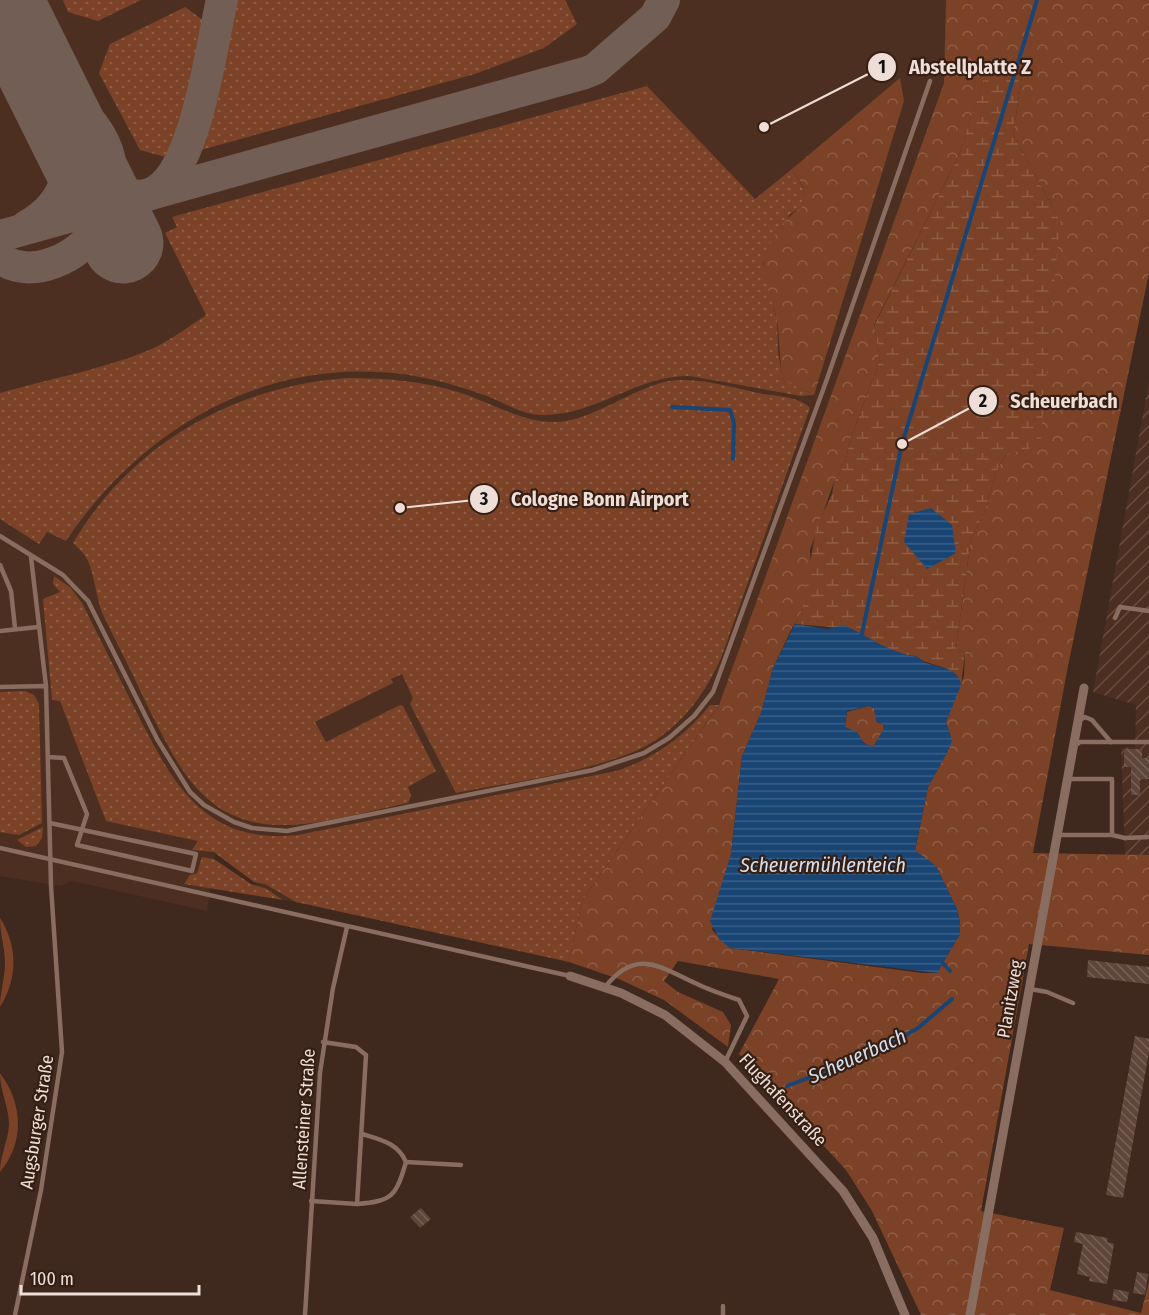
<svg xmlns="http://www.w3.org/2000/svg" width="1149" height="1315" font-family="'Fira Sans Condensed',sans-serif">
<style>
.built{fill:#4c2f21}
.industrial{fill:url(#industrial-furrows)}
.grass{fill:url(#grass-dots)}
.forest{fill:url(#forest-crowns);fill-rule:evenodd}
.wetland{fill:url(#wetland-marsh)}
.garden{fill:#7b4227}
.water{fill:url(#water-rules);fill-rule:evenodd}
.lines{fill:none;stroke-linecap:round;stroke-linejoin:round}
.stream{stroke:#194574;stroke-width:4}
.taxiway{stroke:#735e55;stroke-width:32}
.runway{stroke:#735e55;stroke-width:81}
.building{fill:url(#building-back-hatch)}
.lane{stroke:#886d60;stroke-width:4.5}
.street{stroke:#886d60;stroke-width:9}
.labels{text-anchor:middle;stroke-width:4.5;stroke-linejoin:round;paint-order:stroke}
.street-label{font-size:18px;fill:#eeded7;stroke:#351f14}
.water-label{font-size:20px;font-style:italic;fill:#d4e0f0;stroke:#351f14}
.leader{fill:none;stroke:#eeded7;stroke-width:2}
.callout-dot{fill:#eeded7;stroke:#351f14;stroke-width:2}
.mark-label{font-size:18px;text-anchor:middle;font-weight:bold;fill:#111}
.callout-label{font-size:20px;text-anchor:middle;font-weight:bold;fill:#eeded7;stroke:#351f14;stroke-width:4.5;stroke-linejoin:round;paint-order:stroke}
</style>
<defs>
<pattern id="industrial-furrows" width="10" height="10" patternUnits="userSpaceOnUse" patternTransform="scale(1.5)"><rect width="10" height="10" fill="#4c2f21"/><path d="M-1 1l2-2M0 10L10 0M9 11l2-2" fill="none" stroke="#664d40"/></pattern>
<pattern id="grass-dots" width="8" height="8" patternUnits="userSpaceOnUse" patternTransform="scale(1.5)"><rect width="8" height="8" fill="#7b4227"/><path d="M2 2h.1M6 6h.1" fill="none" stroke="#8e5d46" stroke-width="1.8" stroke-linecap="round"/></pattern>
<pattern id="forest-crowns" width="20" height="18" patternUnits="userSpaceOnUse" patternTransform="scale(1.5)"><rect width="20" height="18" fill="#7b4227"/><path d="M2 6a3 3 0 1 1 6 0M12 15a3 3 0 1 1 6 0" fill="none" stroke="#8e5d46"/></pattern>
<pattern id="wetland-marsh" width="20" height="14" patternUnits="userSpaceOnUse" patternTransform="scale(1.5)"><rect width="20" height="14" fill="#7b4227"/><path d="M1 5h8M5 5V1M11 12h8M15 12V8" fill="none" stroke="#8e5d46"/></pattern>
<pattern id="water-rules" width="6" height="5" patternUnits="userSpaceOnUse" patternTransform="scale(1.5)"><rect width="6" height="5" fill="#194574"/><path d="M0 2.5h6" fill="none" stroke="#3b5f87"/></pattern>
<pattern id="building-back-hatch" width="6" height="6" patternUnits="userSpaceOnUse" patternTransform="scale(1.5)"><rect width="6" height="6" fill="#5f463b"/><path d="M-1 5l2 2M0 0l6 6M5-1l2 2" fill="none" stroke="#766057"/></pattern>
</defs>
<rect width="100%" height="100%" fill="#3f281e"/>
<polygon class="built" points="0,0 975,0 740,673 665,782 306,904 277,899 215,854 207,911 72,881 60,886 0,876"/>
<polygon class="industrial" points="1149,381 1149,855 1125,855 1121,748 1135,747 1136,705 1093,692"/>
<g class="grass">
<polygon points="63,0 141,0 98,21 68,12"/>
<polygon points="236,0 565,0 577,24 544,48 475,74 201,150 206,141"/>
<path d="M185,7L204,21C195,61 190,125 165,157L140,150L99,73L110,44Z"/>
<path d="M647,86L755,199L792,169L804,189L802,207L790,214L763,263L777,321L778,352L783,380L814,395L801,396L690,376C637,375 595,416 542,415C522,415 505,403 487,396C467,389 446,382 425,378C280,349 146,421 66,541L47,532L39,544L0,519V393C48,379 100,370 147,351C168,342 187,328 206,315L165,233L177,227L172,217Z"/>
<path d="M349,378C386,378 422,381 458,392C494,403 527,427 566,421C596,416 633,390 664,382C695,375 733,388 763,394C778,396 800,397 810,408L721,658C706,691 687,719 656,740C610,770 512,782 456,793L410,704L413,698L402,674L391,679L393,683L315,722L326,742L400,705L403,706L436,771L408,787L411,796L408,803C367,811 321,826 278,825C203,823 177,765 148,707C134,677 119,647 104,617C96,600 94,568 85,556C82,551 77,547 73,543C131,444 236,385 349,378Z"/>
<path d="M54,576L71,588L82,603C100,638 117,674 135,709C172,782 203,845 298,835L616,771C655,758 684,737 710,705H719L582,901L569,962L296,902L265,884L254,882L214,852L192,850L198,841L106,821L60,701L52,700L43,599L60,592L53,584Z"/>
<polygon points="25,691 34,695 39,704 42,823 19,835 0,832 0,692"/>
<polygon points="43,827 42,838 36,846 26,847 17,840"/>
<polygon points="202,857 214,859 251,884 265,888 283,900 184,884 190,875 197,873"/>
</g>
<g class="forest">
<path d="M946,0H1149V273L1068,666L1033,853L1149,855V955L1029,944L981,1211L1064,1228L1050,1290L1141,1313L1149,1282V1315H921L872,1211L846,1170L739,1054L779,979L678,961L664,981L678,992L723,1012L731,1025L728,1047L664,1000L619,979L569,962L582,901L719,705L944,83ZM991,57L1022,77L1013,134L1060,221L1006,454L996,472L984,514L971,538L956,648L965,653L964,676L946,722L950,734V747L928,787L915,851L936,866L957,909L960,922V934L937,973H922L730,948L712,930L731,854L742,756L761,713L773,668L792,628L802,611L811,568L810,550L834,482L846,460L849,444L880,359L874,325L959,155Z"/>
<path d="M900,78L904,101L814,395L783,380C779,358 780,340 777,320C775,305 761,276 764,262C768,241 784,218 802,207L804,188L792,169Z"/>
<polygon points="869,706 874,708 877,722 883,724 884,729 873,747 867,745 845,727 847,712"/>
</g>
<path class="wetland" d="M991,56L1022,77L1013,134L1060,221L1040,446L1006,454L996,472L984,514L971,538L956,648L965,653L961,685C957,663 928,668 916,656L904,655L876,644L852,629L795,624L792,628L802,611L816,528L832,494L834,482L846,460L849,444L880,359L874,326L959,155Z"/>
<g class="garden">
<path d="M0,918C18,946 18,979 0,1007C0,992 5,978 5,963C5,948 0,934 0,918Z"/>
<path d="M0,1073C23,1104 25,1142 0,1172C0,1155 8,1142 9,1125C9,1106 0,1092 0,1073Z"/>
</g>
<g class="water">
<polygon points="931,508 952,525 956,553 927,569 904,542 909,514"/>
<path d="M795,624L827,629L843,625C869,636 889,653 918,657C928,670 957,662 961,685L946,722L952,740L950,747L928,787L915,850L936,866L957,909L960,922V934L937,973L730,948L720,940L710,921L731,854L742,756L761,713L773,668ZM869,706L874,708L876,721L883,724L884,729L873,747L864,743L857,732L845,727L847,711Z"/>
</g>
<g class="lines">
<g class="stream">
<polyline points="672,407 730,410 734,423 733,459"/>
<polyline points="861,638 902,444 1037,0"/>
<polyline points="939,959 950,971"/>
<polyline points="787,1086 876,1052 918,1028 952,999"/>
</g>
<g class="taxiway">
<path d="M81,160C98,177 130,208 156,191C197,166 211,46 222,0"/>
<path d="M27,226C71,201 75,163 61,119"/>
<polyline points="0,236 585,73 595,69 655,17 664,0"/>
<path d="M0,258C31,282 82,256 99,226C112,205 115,173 107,150C95,116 60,93 35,67"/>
</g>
<polyline class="runway" points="2,0 123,243"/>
</g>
<g class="building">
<polygon points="1124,749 1142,749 1142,758 1149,758 1149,779 1140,779 1140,795 1131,795 1131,767 1124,767"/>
<polygon points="1088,960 1149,967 1149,984 1087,977"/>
<polygon points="1135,1036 1149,1039 1149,1052 1123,1198 1106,1195"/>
<polygon points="421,1208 431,1219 420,1228 410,1217"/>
<polygon points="1076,1232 1108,1238 1107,1242 1114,1244 1107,1284 1089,1281 1090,1277 1077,1274 1083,1244 1074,1242"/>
<polygon points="1137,1272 1148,1274 1145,1295 1133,1293"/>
<polygon points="1114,1289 1129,1292 1127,1302 1112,1300"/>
</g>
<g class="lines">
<g class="lane">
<polyline points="0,536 63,575 88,601 157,739 190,792 204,805 234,822 252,828 287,831 593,770 644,753 669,738 694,716 713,692 827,379 930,81"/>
<polyline points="31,557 46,686"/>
<polyline points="0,565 11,591 15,628"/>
<polyline points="1115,618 1120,607 1149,611"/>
<polyline points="0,631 38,627"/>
<polyline points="0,687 46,686 51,886 62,1052 41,1190 15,1315"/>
<polyline points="1080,720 1085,717 1092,720 1111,742"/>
<polyline points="1075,746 1080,742 1149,742"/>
<polyline points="48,757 64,758 87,814 77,845 192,871 196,854 50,823"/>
<polyline points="1057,835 1112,835 1112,779 1068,779"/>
<polyline points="1112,835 1125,838 1149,837"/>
<polyline points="0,848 570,976"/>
<path d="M605,987C636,948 658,966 695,983C709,990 724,995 739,1000L747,1016L725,1062"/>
<polyline points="1030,989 1047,992 1073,1003"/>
<polyline points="406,1162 461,1165"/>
<polyline points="311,1201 357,1204 366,1055 356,1047 323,1042"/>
<path d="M357,1204C393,1201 396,1196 406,1162C398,1143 381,1140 362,1134"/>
<polyline points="305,1315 320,1073 333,988 347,927"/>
<polyline points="723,1315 723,1306"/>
</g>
<g class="street">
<polyline points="570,976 621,993 665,1015 725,1062 843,1191 873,1238 905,1315"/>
<polyline points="970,1315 1084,688"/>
</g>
</g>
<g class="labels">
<g class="street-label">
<text transform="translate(1010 999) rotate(-80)" y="6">Planitzweg</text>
<text transform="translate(783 1100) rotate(47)" y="6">Flughafenstraße</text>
<text transform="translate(304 1119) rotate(-86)" y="6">Allensteiner Straße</text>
<text transform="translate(37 1122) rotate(-81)" y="6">Augsburger Straße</text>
</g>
<g class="water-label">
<text x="823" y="872">Scheuermühlenteich</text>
<text transform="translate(857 1056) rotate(-24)" y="7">Scheuerbach</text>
</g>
</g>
<path class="leader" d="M764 127L882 67M902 444L983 401M400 508L484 499"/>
<g class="callout-dot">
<circle cx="764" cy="127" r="6"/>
<circle cx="902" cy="444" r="6"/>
<circle cx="400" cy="508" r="6"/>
<circle cx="882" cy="67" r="15"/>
<circle cx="983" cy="401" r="15"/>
<circle cx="484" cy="499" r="15"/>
</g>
<g class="mark-label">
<text x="882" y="73">1</text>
<text x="983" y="407">2</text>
<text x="484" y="505">3</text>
</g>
<g class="callout-label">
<text x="970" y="74">Abstellplatte Z</text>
<text x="1064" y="408">Scheuerbach</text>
<text x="600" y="506">Cologne Bonn Airport</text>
</g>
<path d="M21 1285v9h178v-9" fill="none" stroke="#eeded7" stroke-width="3"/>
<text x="30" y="1285" font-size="18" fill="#eeded7" stroke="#351f14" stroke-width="4.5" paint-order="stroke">100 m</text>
</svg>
